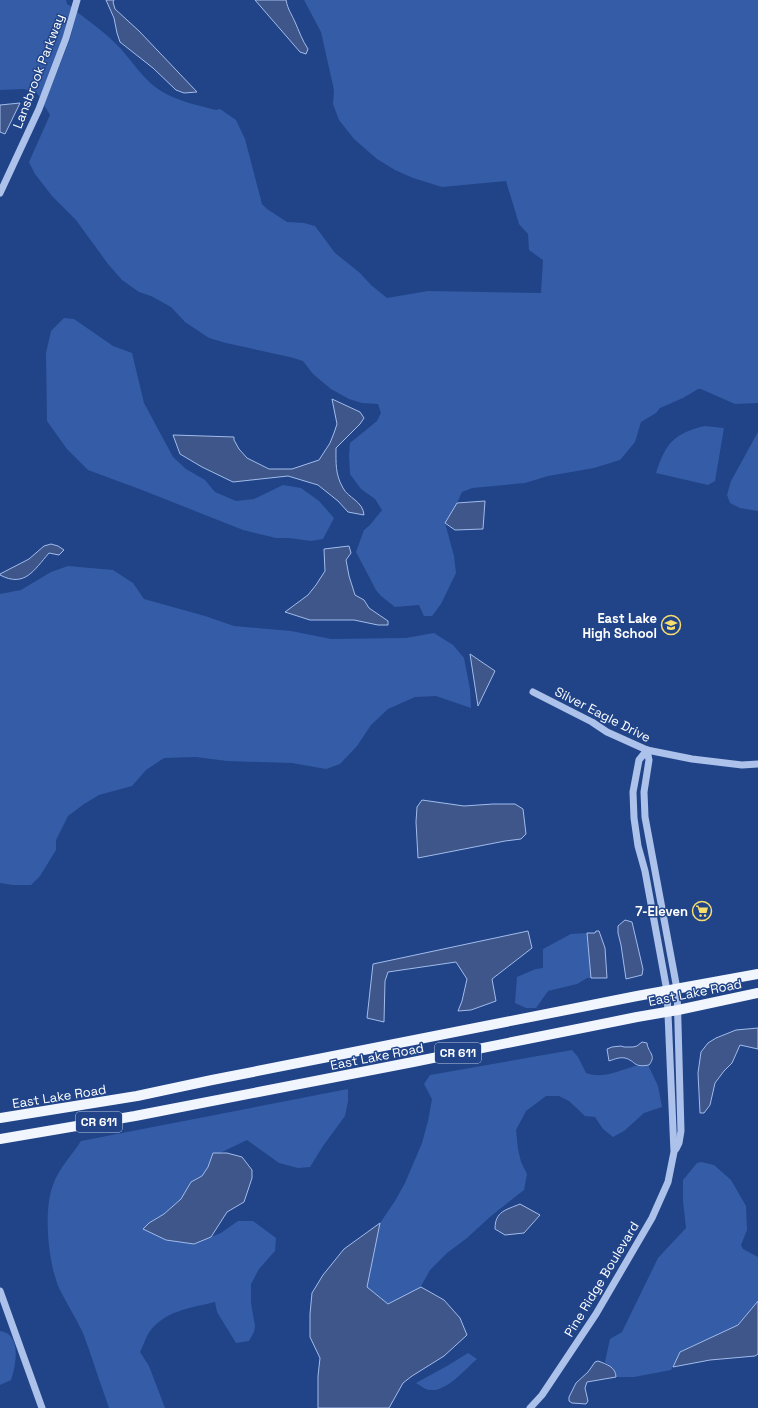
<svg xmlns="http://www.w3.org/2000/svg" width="758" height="1408" font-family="'Space Grotesk',sans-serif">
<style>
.green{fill:#355ca6}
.water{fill:#3e5689;stroke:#a1bcec}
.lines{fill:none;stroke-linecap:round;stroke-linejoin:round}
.tertiary{stroke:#adc2ea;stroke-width:7}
.primary{stroke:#f1f5fe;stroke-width:10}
.labels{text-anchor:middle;stroke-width:3;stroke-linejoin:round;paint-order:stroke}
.shield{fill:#214489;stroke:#bcc7dc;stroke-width:1}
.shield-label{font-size:12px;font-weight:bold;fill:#fff}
.street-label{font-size:13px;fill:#fff;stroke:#214489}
.poi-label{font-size:13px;font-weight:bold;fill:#fff;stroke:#214489;text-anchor:end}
</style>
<rect width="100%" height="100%" fill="#214489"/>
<g class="green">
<polygon points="0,0 66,0 67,4 72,7 63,37 40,98 37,93 24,89 0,90"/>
<path d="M304,0H758V403L735,404L701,389H698L683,398L660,408L656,413L641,422L635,442L620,460L594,468L548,476L525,483L472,488L462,492L456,505L445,523L454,556L456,573L441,604L432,616H424L419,605L395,607L381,596L376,590L356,552L364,530L370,525L382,510L375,499L361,489L350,474L349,455L350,443L377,421L381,413L378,404L362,403L349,399L331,389L313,374L303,361L290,357L226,343L209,338L185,322L171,307L151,296L139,292L122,280L108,264L76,220L52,196L35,174L29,162L50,115L44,105L70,39L77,12C93,24 108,35 121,49C134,64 144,80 161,91C177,101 197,105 216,110L220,109L236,120L245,139L262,204L267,209L287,222L304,223L315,226L335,253L360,273L371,285L387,298L428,291L541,293L543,260L529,250L528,234L519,224L506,181L442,187L413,178L395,170L377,159L354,139L339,120L333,104L334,90L321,32Z"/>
<polygon points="64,318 74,319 113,346 132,353 144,403 173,457 186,469 205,480 215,492 236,501 254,499 283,485 301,488 319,501 334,518 323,539 311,541 289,538 276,538 243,530 142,490 88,470 67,449 47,421 46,353 51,331"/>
<path d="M705,426L724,428L715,481L708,485L656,473C665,444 674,433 705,426Z"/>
<polygon points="758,432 758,511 740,508 730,503 727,495 731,481"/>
<polygon points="68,566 113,570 133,583 144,599 205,616 234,626 291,631 331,639 406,638 434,633 453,645 464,658 470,689 471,708 436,696 415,697 388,709 371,725 357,746 340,764 326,769 292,763 227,761 196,757 164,758 146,770 132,786 99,795 84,804 68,816 56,840 56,850 40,876 31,885 13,885 0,883 0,594 21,590 51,572"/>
<polygon points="587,933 591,978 587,978 577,984 548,991 536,1008 526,1008 515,1003 517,977 536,969 543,968 543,949 571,934"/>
<path d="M572,1050L578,1057L586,1073C603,1079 618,1071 635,1066C639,1065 644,1066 648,1065L658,1086L662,1107L644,1113L624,1131L613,1137L603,1129L595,1117L585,1116L569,1101L559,1096H546L526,1111L516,1130L518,1149L521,1162L527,1174L524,1190L491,1216L467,1238L447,1253L430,1270L420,1288L388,1304L366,1287L380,1223L395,1201L405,1183L422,1143L428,1121L432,1099L424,1084L430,1075Z"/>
<path d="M348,1089V1101L345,1116L323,1146L310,1167L298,1168L279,1163L247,1140L220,1153H213L208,1167L202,1176L191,1182L181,1199L164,1214L149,1223L194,1244L221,1233L238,1221H253L276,1238L275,1251L259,1269L251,1284V1303L255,1326L254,1332L249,1341L236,1343L217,1312L215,1302C190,1308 163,1311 148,1334C145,1340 143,1346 140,1352L149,1366L165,1408H109C100,1383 92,1357 83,1333C76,1318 67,1304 60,1290C48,1265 43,1210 53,1185C59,1168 72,1155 81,1141Z"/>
<path d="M701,1162L714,1165L731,1180L746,1206L747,1230L741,1245L743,1249L758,1257V1301L738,1325L680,1352L671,1370L634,1377H616C615,1370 610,1366 605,1362L610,1339L622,1332L658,1258L686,1228L683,1201V1180L697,1163Z"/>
<path d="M0,1331C22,1334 16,1365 11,1380L0,1385Z"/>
<path d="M468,1353L477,1359C465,1369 447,1392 430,1390C425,1390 420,1385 416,1383L447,1366Z"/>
</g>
<g class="water">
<polygon points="106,0 114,0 113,2 115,9 139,31 197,92 184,93 176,90 153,68 120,42 117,33 114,18"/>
<path d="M255,0H286C288,10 291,13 295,22C299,31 302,40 308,49L306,54L300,52Z"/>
<polygon points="20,103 5,134 0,132 0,105"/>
<path d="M332,399L360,412L364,418L360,424L336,448C336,463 335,474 343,488C348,498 363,501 364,515L348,512L338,501L318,485L288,476L233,482L202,467L180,454L173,435L234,437V440L239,449L247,458L269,469H292L319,460L330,443L334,433L337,424Z"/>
<polygon points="485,501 483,529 455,530 445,523 457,503"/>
<path d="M51,544L58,546L64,550L59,555L49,553C34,570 25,588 0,575V574L29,559L44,546Z"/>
<polygon points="349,546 351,553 346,560 349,576 355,595 364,600 369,608 388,621 388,625 378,625 354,620 310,620 285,612 308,595 316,585 325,571 324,549"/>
<polygon points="470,654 495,671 478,706"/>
<polygon points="422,800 464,806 493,804 515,804 523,809 526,834 521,839 505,841 418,858 416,822 417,807"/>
<polygon points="625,920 632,922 643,969 642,975 626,979 621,945 618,933 618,926"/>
<polygon points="528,931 532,948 492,979 496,1001 471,1010 458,1011 462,1001 467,979 456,962 388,972 385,981 384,1022 367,1018 373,964"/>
<polygon points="596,931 599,931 605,948 607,978 591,978 587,933 595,933"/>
<polygon points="758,1028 758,1049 740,1045 732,1063 724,1071 715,1083 710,1105 704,1113 700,1113 698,1073 701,1052 708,1043 716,1038 736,1030"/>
<path d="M642,1042L647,1043C648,1053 657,1055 649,1065C633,1068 636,1061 625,1058C619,1057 615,1059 609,1061L607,1049L612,1047L621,1046L624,1047H633L637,1046Z"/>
<polygon points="213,1153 227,1153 242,1157 252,1170 252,1178 244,1202 227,1212 211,1237 194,1244 166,1240 143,1229 149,1223 164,1214 181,1199 191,1182 202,1176 208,1167"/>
<path d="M520,1204L540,1215L524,1233L505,1235L495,1229C495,1211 506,1210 520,1204Z"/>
<polygon points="380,1223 367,1287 388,1304 421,1287 444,1300 460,1318 467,1335 444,1356 412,1376 403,1383 389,1408 318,1408 318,1376 320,1358 310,1337 310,1314 312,1293 323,1275 344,1249"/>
<polygon points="758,1301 758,1354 755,1356 710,1360 673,1367 680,1352 738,1325"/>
<path d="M598,1361C606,1364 616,1367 616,1377L587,1382L585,1388L588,1401L586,1404L572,1403L569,1401V1397L576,1383L588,1372L595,1362Z"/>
</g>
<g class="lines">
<g class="tertiary">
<polyline points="0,193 39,109 66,38 77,0"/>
<polyline points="533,692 592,722 607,732 647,750 692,759 742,765 758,764"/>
<polyline points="647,750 649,760 644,792 645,817 677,989 681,1131 679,1143 676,1149"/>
<polyline points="0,1291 42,1408"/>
<polyline points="530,1408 542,1395 596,1314 652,1218 668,1182 674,1152 667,991 645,871 638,846 634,818 633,792 639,760 647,750"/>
</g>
<g class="primary">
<polyline points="0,1118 137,1096 212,1080 637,996 758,974"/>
<polyline points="0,1139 135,1116 413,1062 637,1017 678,1010 758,993"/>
</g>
</g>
<defs>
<symbol id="school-ring" viewBox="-11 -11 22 22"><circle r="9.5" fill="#214489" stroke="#f7de6e" stroke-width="1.5"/><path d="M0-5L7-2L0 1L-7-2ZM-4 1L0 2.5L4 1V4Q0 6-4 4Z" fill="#f7de6e"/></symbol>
<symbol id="supermarket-ring" viewBox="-11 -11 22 22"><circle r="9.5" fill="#214489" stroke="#f7de6e" stroke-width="1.5"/><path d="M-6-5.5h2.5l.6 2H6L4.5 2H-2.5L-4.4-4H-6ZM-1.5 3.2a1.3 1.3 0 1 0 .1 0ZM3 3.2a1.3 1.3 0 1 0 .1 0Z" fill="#f7de6e"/></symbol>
</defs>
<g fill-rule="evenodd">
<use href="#school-ring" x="660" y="614" width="22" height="22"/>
<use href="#supermarket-ring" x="691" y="900" width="22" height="22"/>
</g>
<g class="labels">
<g class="shield">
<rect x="435" y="1043" width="46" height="20" rx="3"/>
<rect x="76" y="1112" width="46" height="20" rx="3"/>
</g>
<g class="shield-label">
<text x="458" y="1057">CR 611</text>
<text x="99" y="1126">CR 611</text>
</g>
<g class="street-label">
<text transform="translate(38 71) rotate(-69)" y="5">Lansbrook Parkway</text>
<text transform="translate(603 714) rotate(27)" y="5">Silver Eagle Drive</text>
<text transform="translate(695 992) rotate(-11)" y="5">East Lake Road</text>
<text transform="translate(377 1056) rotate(-11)" y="5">East Lake Road</text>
<text transform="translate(59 1096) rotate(-9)" y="5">East Lake Road</text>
<text transform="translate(601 1279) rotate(-59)" y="5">Pine Ridge Boulevard</text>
</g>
<g class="poi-label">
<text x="657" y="623">East Lake<tspan x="657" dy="15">High School</tspan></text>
<text x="688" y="916">7-Eleven</text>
</g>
</g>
</svg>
